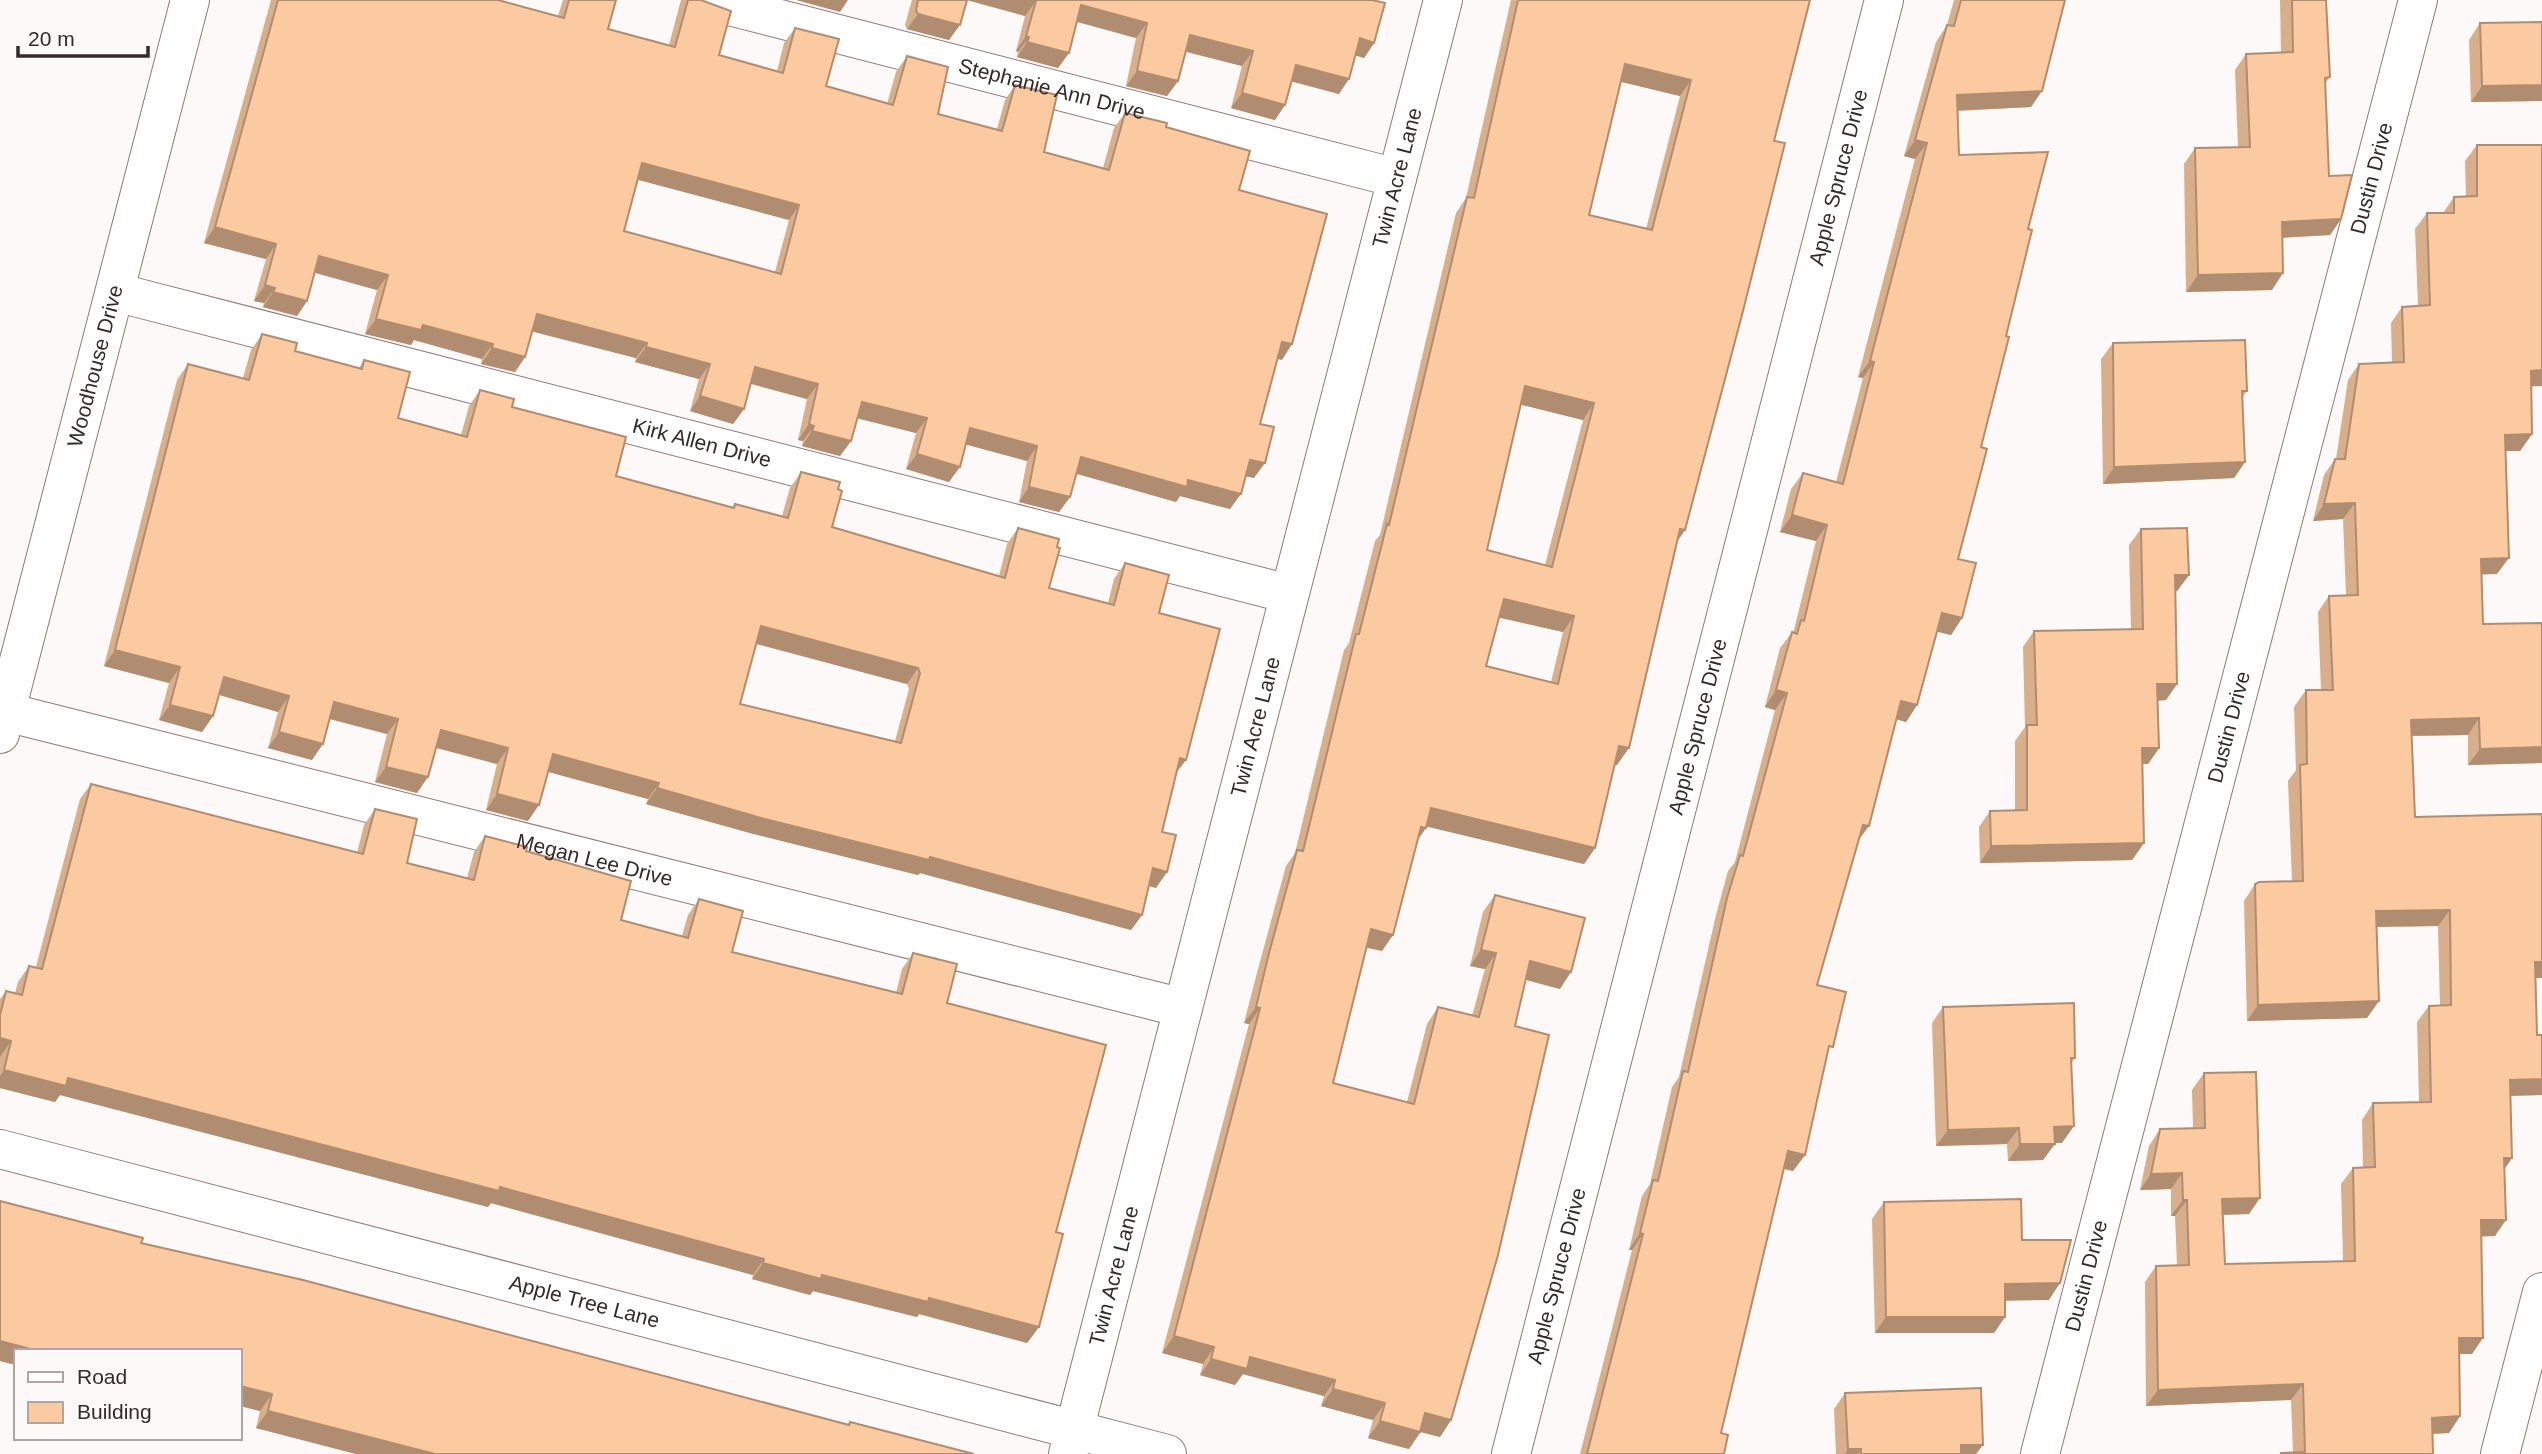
<svg xmlns="http://www.w3.org/2000/svg" width="2542" height="1454" font-family="Helvetica,sans-serif">
<style>
.lines{fill:none;stroke-linecap:round;stroke-linejoin:round}
.minor-casing{stroke:#8c7b78;stroke-width:40}
.minor{stroke:#fff;stroke-width:38}
.wall{fill:#d9ae8a;fill-rule:evenodd}
.shaded-wall{fill:#b08d70}
.building{fill:#fccaa0;stroke:#b08d70;stroke-width:2;fill-rule:evenodd}
.labels{text-anchor:middle;stroke-width:6;stroke-linejoin:round;paint-order:stroke}
.street-label{font-size:21px;fill:#322b2a;stroke:#fdf9f8}
</style>
<rect width="100%" height="100%" fill="#fdf9f8"/>
<g class="lines">
<defs>
<g id="minor">
<path id="s1" d="M706,0L1397,178"/>
<path id="s2" d="M115,292L1289,594"/>
<path id="s3" d="M6,712L1183,1008"/>
<path id="s4" d="M0,734L190,0"/>
<path id="s5" d="M0,1149L1167,1454"/>
<path id="s6" d="M1068,1454L1443,0"/>
<path id="s7" d="M1511,1454L1884,0"/>
<path id="s8" d="M2040,1454L2418,0"/>
<polyline points="2500,1454 2542,1292"/>
</g>
</defs>
<use href="#minor" class="minor-casing"/>
<use href="#minor" class="minor"/>
</g>
<g class="wall">
<path d="M271,0H498L558,16L563,0H616L608,29L669,45L681,0H701L719,55L777,71L784,43L795,28L826,86L887,104L896,72L907,56L938,114L997,129L1005,100L1015,85L1044,152L1103,168L1114,128L1125,113L1166,127L1239,190L1282,360L1278,359L1260,424L1254,478L1246,476L1230,509L1180,496L1176,502L1076,473L1070,497L1059,512L1019,502L1027,461L966,444L949,482L906,469L916,433L857,418L851,441L840,456L802,446L803,441L798,440L807,399L751,384L744,409L733,424L690,411L699,379L635,362L636,358L532,331L525,357L515,372L481,364L482,359L414,340L411,345L365,334L377,290L315,273L307,301L297,316L263,307L264,303L254,301L266,259L204,243ZM637,179L789,220L775,272L624,231Z"/>
<polygon points="912,0 1372,0 1374,43 1364,58 1356,55 1339,94 1292,81 1275,120 1231,108 1242,66 1186,52 1178,81 1167,96 1126,86 1136,38 1077,22 1069,53 1058,68 1017,57 1018,52 1016,51 1025,16 967,0 949,40 907,29 905,25"/>
<path d="M1511,0H1810L1774,141L1685,530L1678,540L1617,765L1615,764L1595,848L1584,864L1427,826L1417,841L1382,951L1366,947L1333,1083L1407,1102L1427,1024L1438,1007L1472,1016L1485,969L1470,966L1483,912L1495,895L1560,989L1526,980L1515,1026L1451,1420L1440,1437L1421,1432L1409,1449L1368,1438L1373,1420L1321,1406L1324,1396L1243,1374L1235,1385L1200,1375L1203,1364L1162,1353L1249,1024L1244,1023L1258,969L1286,866L1295,853L1344,650L1349,643L1375,541L1380,535L1456,213L1466,198ZM1621,82L1680,96L1646,229L1589,215ZM1521,404L1583,420L1545,565L1487,550ZM1499,617L1563,632L1551,682L1486,666Z"/>
<polygon points="1954,0 2065,0 2031,107 1958,111 1959,155 2028,229 1958,559 1962,618 1951,635 1937,631 1917,705 1906,722 1896,719 1858,841 1817,985 1827,1055 1805,1155 1793,1171 1784,1169 1721,1433 1724,1454 1580,1454 1632,1250 1629,1250 1642,1196 1650,1184 1672,1087 1679,1077 1716,915 1728,871 1735,862 1775,710 1765,707 1780,648 1794,630 1816,541 1780,532 1791,489 1803,473 1836,482 1863,378 1858,377 1915,159 1904,156 1936,42 1947,25"/>
<polygon points="2280,0 2326,0 2330,77 2325,84 2329,176 2341,219 2330,235 2283,238 2272,290 2186,292 2184,164 2195,148 2238,147 2235,70 2246,54 2281,53"/>
<polygon points="2542,22 2542,101 2471,102 2469,40 2480,23"/>
<polygon points="2477,145 2542,145 2542,386 2531,386 2532,434 2520,451 2505,451 2497,574 2481,574 2483,624 2542,763 2468,765 2468,735 2411,736 2415,817 2542,814 2542,978 2536,978 2537,1035 2542,1035 2542,1095 2510,1096 2512,1158 2505,1168 2495,1236 2482,1236 2472,1354 2459,1354 2460,1416 2449,1433 2433,1434 2433,1454 2280,1454 2293,1453 2291,1400 2146,1406 2145,1282 2156,1266 2177,1265 2175,1216 2171,1216 2171,1189 2140,1190 2149,1146 2160,1129 2193,1128 2192,1090 2204,1073 2249,1214 2223,1215 2225,1264 2343,1261 2341,1184 2353,1168 2363,1168 2362,1120 2373,1103 2419,1102 2417,1022 2429,1006 2440,1006 2438,926 2377,927 2367,1018 2247,1021 2244,901 2255,884 2292,881 2288,781 2296,770 2294,707 2306,690 2321,690 2318,612 2329,596 2346,595 2343,519 2313,521 2324,475 2335,459 2336,459 2348,380 2359,364 2392,362 2391,323 2402,307 2418,306 2415,229 2427,213 2443,213 2454,197 2466,197 2465,161"/>
<path d="M262,334L295,351L359,368L364,360L398,418L461,435L469,406L480,390L512,407L616,476L732,507L735,504L782,516L790,488L801,472L838,489L832,527L999,576L1007,544L1018,528L1049,588L1108,603L1114,579L1125,563L1159,613L1186,760L1177,772L1162,832L1156,888L1149,886L1142,915L1131,930L920,873L918,875L750,833L646,804L648,799L548,772L528,821L486,810L497,764L436,748L417,793L375,782L387,734L329,719L312,760L268,748L278,712L219,695L213,716L202,732L159,720L169,683L104,666L177,380L188,364L243,378L251,350ZM756,644L907,684L909,689L895,741L740,704Z"/>
<polygon points="2113,343 2247,391 2242,398 2245,462 2234,478 2103,484 2101,359"/>
<polygon points="2141,529 2189,575 2177,591 2176,591 2177,684 2166,700 2158,701 2159,748 2148,764 2142,764 2144,843 2132,860 1980,863 1979,827 1990,811 2015,810 2015,741 2025,727 2023,647 2034,631 2131,629 2129,545"/>
<polygon points="91,784 357,853 364,825 375,809 407,863 467,878 474,852 485,836 526,851 621,920 682,936 688,915 699,899 732,952 896,993 902,969 913,953 947,1003 1056,1232 1039,1327 1027,1343 919,1314 917,1317 813,1291 810,1295 752,1279 753,1275 491,1203 488,1207 60,1095 55,1102 0,1088 0,999 6,991 15,993 18,982 29,966 36,967 80,799"/>
<polygon points="1943,1007 2075,1058 2071,1064 2062,1143 2055,1143 2043,1160 2008,1161 2007,1144 1936,1146 1932,1023"/>
<polygon points="1884,1202 2022,1240 2049,1300 2005,1300 2005,1317 1994,1333 1875,1333 1872,1219"/>
<polygon points="141,1243 848,1424 850,1422 974,1454 356,1454 256,1428 260,1411 240,1406 240,1351 16,1351 16,1365 0,1361"/>
<polygon points="1845,1393 1976,1454 1836,1454 1834,1409"/>
</g>
<g class="shaded-wall">
<polygon points="796,0 848,0 840,12"/>
<polygon points="967,0 1033,0 1036,1 1025,16"/>
<polygon points="1081,5 1147,23 1136,38 1071,20"/>
<polygon points="918,14 960,25 949,40 907,29"/>
<polygon points="1190,35 1253,51 1242,66 1180,50"/>
<polygon points="1026,36 1029,37 1018,52 1016,51"/>
<polygon points="1360,38 1374,43 1364,58 1350,54"/>
<polygon points="1027,42 1069,53 1058,68 1017,57"/>
<polygon points="1625,64 1691,80 1680,96 1614,80"/>
<polygon points="1296,65 1349,79 1339,94 1286,80"/>
<polygon points="1137,71 1178,81 1167,96 1126,86"/>
<polygon points="2542,85 2542,101 2471,102 2482,86"/>
<polygon points="2042,91 2031,107 1946,111 1957,95"/>
<polygon points="1242,93 1285,105 1275,120 1231,108"/>
<polygon points="1915,140 1927,143 1915,159 1904,156"/>
<polygon points="642,163 799,205 789,220 631,178"/>
<polygon points="2341,219 2330,235 2271,238 2282,222"/>
<polygon points="215,227 276,244 266,259 204,243"/>
<polygon points="319,256 388,275 377,290 309,271"/>
<polygon points="2283,273 2272,290 2186,292 2198,275"/>
<polygon points="265,285 275,288 264,303 254,301"/>
<polygon points="273,292 307,301 297,316 263,307"/>
<polygon points="537,314 647,343 636,358 526,330"/>
<polygon points="376,319 423,325 493,344 482,359 414,340 411,345 365,334"/>
<polygon points="1282,342 1292,344 1282,360 1272,357"/>
<polygon points="646,347 710,364 699,379 635,362"/>
<polygon points="492,348 525,357 515,372 481,364"/>
<polygon points="1870,361 1874,362 1863,378 1858,377"/>
<polygon points="755,367 818,384 807,399 745,382"/>
<polygon points="2542,370 2542,386 2519,387 2531,371"/>
<polygon points="1525,386 1594,403 1583,420 1514,403"/>
<polygon points="700,396 744,409 733,424 690,411"/>
<polygon points="862,402 927,418 916,433 852,417"/>
<polygon points="809,424 814,426 803,441 798,440"/>
<polygon points="970,428 1037,446 1027,461 960,443"/>
<polygon points="812,431 851,441 840,456 802,446"/>
<polygon points="2532,434 2520,451 2493,451 2505,435"/>
<polygon points="917,454 960,467 949,482 906,469"/>
<polygon points="1081,457 1188,480 1241,494 1230,509 1180,496 1176,502 1070,472"/>
<polygon points="1250,460 1265,463 1254,478 1240,475"/>
<polygon points="2245,462 2234,478 2103,484 2114,467"/>
<polygon points="1029,487 1070,497 1059,512 1019,502"/>
<polygon points="2355,503 2343,519 2313,521 2324,504"/>
<polygon points="1792,515 1827,525 1816,541 1780,532"/>
<polygon points="1680,529 1685,530 1674,546"/>
<polygon points="2509,558 2497,574 2469,575 2481,559"/>
<polygon points="2175,575 2189,575 2177,591 2164,592"/>
<polygon points="1504,599 1574,616 1563,632 1492,616"/>
<polygon points="1942,613 1962,618 1951,635 1930,630"/>
<polygon points="761,626 918,668 907,684 750,642"/>
<polygon points="115,650 180,667 169,683 104,666"/>
<polygon points="224,677 289,696 278,712 213,693"/>
<polygon points="2157,684 2177,684 2166,700 2146,701"/>
<polygon points="1776,690 1787,693 1775,710 1765,707"/>
<polygon points="1901,701 1917,705 1906,722 1889,717"/>
<polygon points="334,702 398,719 387,734 323,717"/>
<polygon points="170,705 213,716 202,732 159,720"/>
<polygon points="2479,718 2468,735 2399,736 2411,720"/>
<polygon points="441,730 508,748 497,764 430,746"/>
<polygon points="279,732 323,744 312,760 268,748"/>
<polygon points="1619,746 1629,748 1617,765 1608,763"/>
<polygon points="2542,747 2542,763 2468,765 2480,749"/>
<polygon points="2142,748 2159,748 2148,764 2131,764"/>
<polygon points="553,754 659,783 648,799 542,770"/>
<polygon points="1180,758 1186,760 1174,775"/>
<polygon points="386,767 428,777 417,793 375,782"/>
<polygon points="657,788 930,857 1142,915 1131,930 920,873 918,875 750,833 646,804"/>
<polygon points="497,794 539,805 528,821 486,810"/>
<polygon points="1431,808 1595,848 1584,864 1420,825"/>
<polygon points="1863,825 1869,826 1857,842"/>
<polygon points="1421,827 1426,828 1415,844"/>
<polygon points="2144,843 2132,860 1980,863 1991,846"/>
<polygon points="1153,868 1167,872 1156,888 1142,884"/>
<polygon points="2450,910 2438,926 2365,927 2376,911"/>
<polygon points="1371,929 1393,935 1382,951 1359,946"/>
<polygon points="1481,950 1496,953 1485,969 1470,966"/>
<polygon points="1530,961 1571,972 1560,989 1519,978"/>
<polygon points="2535,962 2542,962 2542,978 2524,978"/>
<polygon points="2379,1001 2367,1018 2247,1021 2258,1005"/>
<polygon points="1256,1007 1260,1008 1249,1024 1244,1023"/>
<polygon points="0,1038 11,1041 0,1057"/>
<polygon points="4,1070 68,1078 500,1187 764,1259 753,1275 491,1203 488,1207 60,1095 55,1102 0,1088 0,1076"/>
<polygon points="2542,1079 2542,1095 2499,1096 2510,1080"/>
<polygon points="2074,1126 2062,1143 2043,1143 2054,1127"/>
<polygon points="2019,1128 2007,1144 1936,1146 1948,1130"/>
<polygon points="2020,1144 2055,1144 2043,1160 2008,1161"/>
<polygon points="1788,1151 1805,1155 1793,1171 1777,1167"/>
<polygon points="2504,1158 2512,1158 2501,1174"/>
<polygon points="2182,1173 2171,1189 2140,1190 2151,1174"/>
<polygon points="2260,1198 2249,1214 2211,1215 2222,1199"/>
<polygon points="2183,1200 2187,1200 2175,1216 2171,1216"/>
<polygon points="2481,1220 2506,1220 2495,1236 2470,1237"/>
<polygon points="1640,1233 1643,1234 1632,1250 1629,1250"/>
<polygon points="763,1263 822,1275 929,1298 1039,1327 1027,1343 919,1314 917,1317 813,1291 810,1295 752,1279"/>
<polygon points="2060,1283 2049,1300 1994,1301 2005,1284"/>
<polygon points="1886,1317 2005,1317 1994,1333 1875,1333"/>
<polygon points="1174,1336 1214,1347 1203,1364 1162,1353"/>
<polygon points="2459,1338 2483,1338 2472,1354 2447,1354"/>
<polygon points="0,1341 38,1351 16,1351 16,1365 0,1361"/>
<polygon points="1250,1357 1335,1380 1324,1396 1243,1374 1235,1385 1200,1375 1211,1359"/>
<polygon points="2303,1384 2291,1400 2146,1406 2158,1390"/>
<polygon points="240,1386 272,1394 260,1411 240,1406"/>
<polygon points="1333,1389 1385,1403 1373,1420 1321,1406"/>
<polygon points="268,1411 435,1454 356,1454 256,1428"/>
<polygon points="1425,1413 1451,1420 1440,1437 1413,1430"/>
<polygon points="2460,1416 2449,1433 2421,1434 2432,1418"/>
<polygon points="1380,1421 1420,1432 1409,1449 1368,1438"/>
<polygon points="1961,1445 1983,1445 1976,1454 1955,1454"/>
<polygon points="1848,1449 1861,1449 1858,1454 1845,1454"/>
</g>
<g class="building">
<path d="M278,0H498L564,18L569,0H616L608,29L675,47L688,0H701L731,11L719,55L783,73L795,28L839,39L826,86L893,105L907,56L948,67L938,114L1002,131L1015,85L1057,95L1044,152L1109,170L1125,113L1167,123L1166,127L1250,151L1239,190L1327,214L1292,344L1282,342L1260,424L1274,427L1265,463L1250,460L1241,494L1188,480L1187,487L1081,457L1070,497L1029,487L1037,446L970,428L960,467L917,454L927,418L862,402L851,441L812,431L814,426L809,424L818,384L755,367L744,409L700,396L710,364L646,347L647,343L537,314L525,357L492,348L493,344L423,325L421,330L376,319L388,275L319,256L307,301L273,292L275,288L265,285L276,244L215,227ZM642,163L799,205L781,274L624,231Z"/>
<polygon points="918,0 967,0 960,25 918,14 916,10"/>
<polygon points="1033,0 1372,0 1385,3 1374,43 1360,38 1349,79 1296,65 1285,105 1242,93 1253,51 1190,35 1178,81 1137,71 1147,23 1081,5 1069,53 1027,42 1029,37 1026,36 1036,1"/>
<path d="M1518,0H1810L1774,141L1785,143L1743,311L1685,530L1680,529L1629,748L1619,746L1595,848L1431,808L1426,828L1421,827L1393,935L1371,929L1333,1083L1414,1104L1438,1007L1479,1017L1496,953L1481,950L1495,895L1585,918L1571,972L1530,961L1515,1026L1549,1035L1498,1255L1451,1420L1425,1413L1420,1432L1380,1421L1385,1403L1333,1389L1335,1380L1250,1357L1247,1369L1211,1359L1214,1347L1174,1336L1260,1008L1256,1007L1269,953L1297,850L1303,851L1356,634H1359L1387,524L1389,525L1467,197L1474,198ZM1625,64L1691,80L1652,230L1589,215ZM1525,386L1594,403L1552,567L1487,550ZM1504,599L1574,616L1558,684L1486,666Z"/>
<polygon points="1961,0 2065,0 2042,91 1957,95 1959,155 2048,152 2028,229 2032,230 2006,336 2009,337 1981,447 1987,449 1958,559 1976,563 1962,618 1942,613 1917,705 1901,701 1869,826 1863,825 1817,985 1846,992 1833,1047 1829,1046 1805,1155 1788,1151 1721,1433 1728,1435 1724,1454 1587,1454 1643,1234 1640,1233 1653,1180 1658,1181 1683,1071 1688,1072 1727,898 1740,855 1743,856 1787,693 1776,690 1792,632 1797,634 1801,620 1804,621 1827,525 1792,515 1803,473 1843,484 1874,362 1870,361 1927,143 1915,140 1947,25 1954,26"/>
<polygon points="2292,0 2326,0 2330,77 2325,78 2329,176 2352,175 2341,219 2282,222 2283,273 2198,275 2195,148 2250,147 2246,54 2293,52"/>
<polygon points="2542,22 2542,85 2482,86 2480,23"/>
<polygon points="2477,145 2542,145 2542,370 2531,371 2532,434 2505,435 2509,558 2481,559 2483,624 2542,623 2542,747 2480,749 2479,718 2411,720 2415,817 2542,814 2542,962 2535,962 2537,1035 2542,1035 2542,1079 2510,1080 2512,1158 2504,1158 2506,1220 2481,1220 2483,1338 2459,1338 2460,1416 2432,1418 2433,1454 2281,1454 2281,1453 2305,1452 2303,1384 2158,1390 2156,1266 2189,1265 2187,1200 2183,1200 2182,1173 2151,1174 2160,1129 2205,1128 2204,1073 2256,1072 2260,1198 2222,1199 2225,1264 2355,1261 2353,1168 2375,1167 2373,1103 2431,1102 2429,1006 2451,1005 2450,910 2376,911 2379,1001 2258,1005 2255,884 2259,882 2303,881 2300,765 2307,764 2306,690 2333,690 2329,596 2358,595 2355,503 2324,504 2335,459 2345,459 2359,364 2404,362 2402,307 2430,305 2427,213 2454,213 2454,197 2477,196"/>
<path d="M262,334L297,343L295,351L362,369L364,360L410,372L398,418L467,437L480,390L514,399L512,407L626,437L616,476L734,508L735,504L788,518L801,472L840,482L838,489L842,491L832,527L1005,578L1018,528L1059,539L1057,547L1060,548L1049,588L1114,605L1125,563L1169,575L1159,613L1220,629L1186,760L1180,758L1162,832L1176,835L1167,872L1153,868L1142,915L930,857L929,860L761,818L657,788L659,783L553,754L539,805L497,794L508,748L441,730L428,777L386,767L398,719L334,702L323,744L279,732L289,696L224,677L213,716L170,705L180,667L115,650L188,364L249,380ZM761,626L918,668L920,673L901,743L740,704Z"/>
<polygon points="2245,340 2247,391 2242,391 2245,462 2114,467 2113,343"/>
<polygon points="2187,528 2189,575 2175,575 2177,684 2157,684 2159,748 2142,748 2144,843 1991,846 1990,811 2027,810 2027,725 2037,725 2034,631 2143,629 2141,529"/>
<polygon points="91,784 363,854 375,809 417,819 407,863 474,880 485,836 527,847 526,851 631,881 621,920 688,938 699,899 743,911 732,952 902,994 913,953 957,964 947,1003 1106,1045 1056,1232 1063,1234 1039,1327 929,1298 928,1302 822,1275 821,1279 763,1263 764,1259 500,1187 499,1191 68,1078 66,1086 4,1070 11,1041 0,1038 0,1015 6,991 22,995 29,966 42,969"/>
<polygon points="2074,1003 2075,1058 2071,1058 2074,1126 2054,1127 2055,1144 2020,1144 2019,1128 1948,1130 1943,1007"/>
<polygon points="2021,1199 2022,1240 2071,1240 2060,1283 2005,1284 2005,1317 1886,1317 1884,1202"/>
<polygon points="0,1201 143,1238 141,1243 303,1280 849,1425 850,1422 974,1454 435,1454 268,1411 272,1394 240,1386 240,1351 38,1351 0,1341"/>
<polygon points="1981,1388 1983,1445 1961,1445 1961,1454 1861,1454 1861,1449 1848,1449 1845,1393"/>
</g>
<g class="labels">
<g class="street-label">
<text dy="7" stroke="none"><textPath href="#s1" startOffset="357">Stephanie Ann Drive</textPath></text>
<text dy="7" stroke="none"><textPath href="#s6" startOffset="1318">Twin Acre Lane</textPath></text>
<text dy="7" stroke="none"><textPath href="#s7" startOffset="1318">Apple Spruce Drive</textPath></text>
<text dy="7" stroke="none"><textPath href="#s8" startOffset="1318">Dustin Drive</textPath></text>
<text dy="7" stroke="none"><textPath href="#s4" startOffset="380">Woodhouse Drive</textPath></text>
<text dy="7" stroke="none"><textPath href="#s2" startOffset="606">Kirk Allen Drive</textPath></text>
<text dy="7" stroke="none"><textPath href="#s6" startOffset="751">Twin Acre Lane</textPath></text>
<text dy="7" stroke="none"><textPath href="#s7" startOffset="751">Apple Spruce Drive</textPath></text>
<text dy="7" stroke="none"><textPath href="#s8" startOffset="751">Dustin Drive</textPath></text>
<text dy="7" stroke="none"><textPath href="#s3" startOffset="607">Megan Lee Drive</textPath></text>
<text dy="7" stroke="none"><textPath href="#s6" startOffset="184">Twin Acre Lane</textPath></text>
<text dy="7" stroke="none"><textPath href="#s7" startOffset="184">Apple Spruce Drive</textPath></text>
<text dy="7" stroke="none"><textPath href="#s8" startOffset="184">Dustin Drive</textPath></text>
<text dy="7" stroke="none"><textPath href="#s5" startOffset="604">Apple Tree Lane</textPath></text>
</g>
</g>
<rect x="14" y="1349" width="228" height="91" fill="#fdf9f8" stroke="#aca7a6" stroke-width="2"/>
<rect x="28" y="1372" width="35" height="10" fill="#ffffff" stroke="#aca7a6" stroke-width="2"/>
<text x="77" y="1384" font-size="21" fill="#322b2a">Road</text>
<rect x="28" y="1402" width="35" height="21" fill="#fccaa0" stroke="#aca7a6" stroke-width="2"/>
<text x="77" y="1419" font-size="21" fill="#322b2a">Building</text>
<path d="M18 46v10h130v-10" fill="none" stroke="#322b2a" stroke-width="3.5"/>
<text x="28" y="46" font-size="21" fill="#322b2a" stroke="#fdf9f8" stroke-width="5" paint-order="stroke">20 m</text>
</svg>
